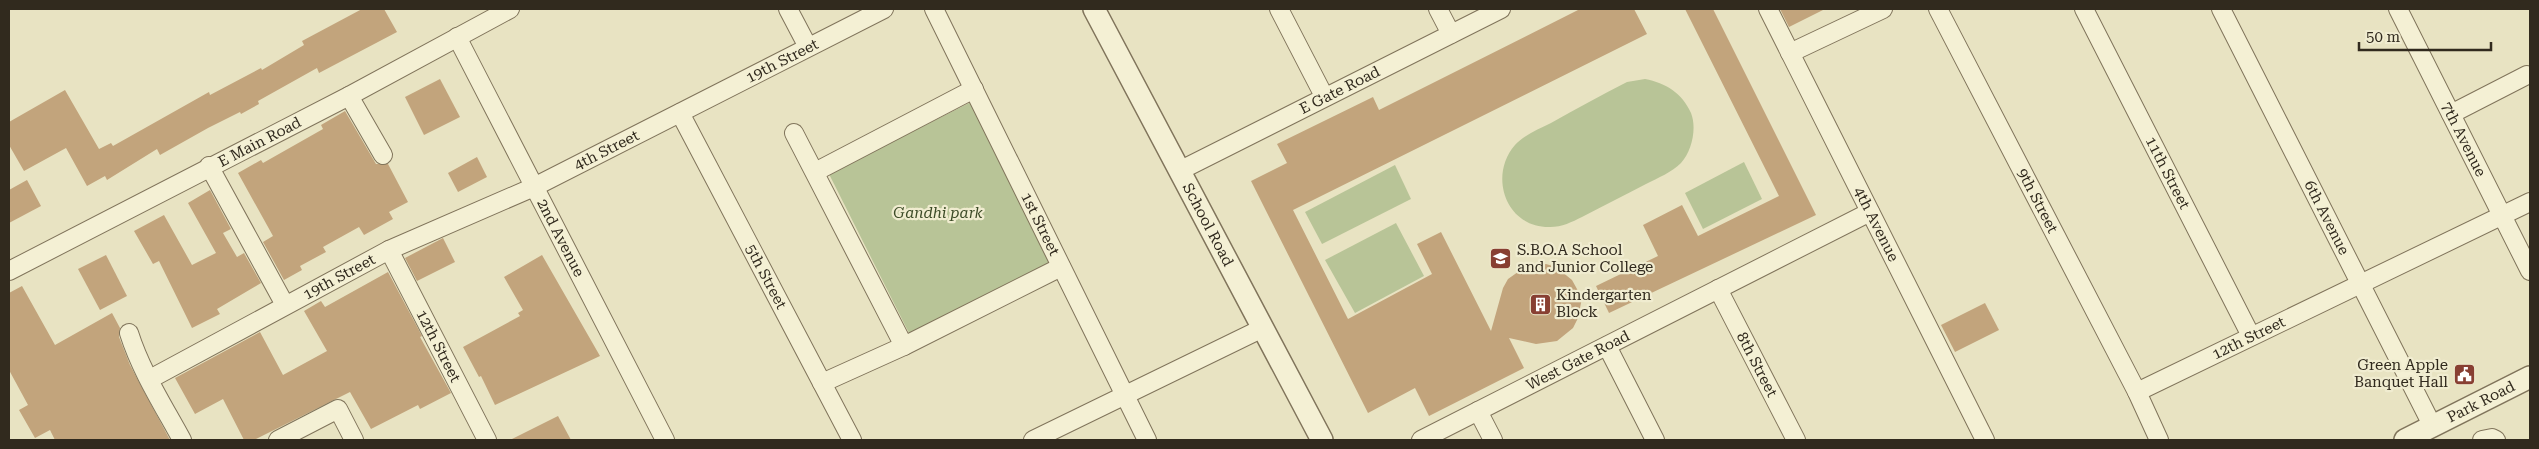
<svg xmlns="http://www.w3.org/2000/svg" width="2539" height="449" font-family="'Roboto Serif',serif">
<style>
.green{fill:#b8c497}
.building{fill:#c2a47c}
.lines{fill:none;stroke-linecap:round;stroke-linejoin:round}
.minor-casing{stroke:#80745b;stroke-width:20}
.tertiary-casing{stroke:#80745b;stroke-width:24}
.minor{stroke:#f4f0d4;stroke-width:18}
.tertiary{stroke:#f4f0d4;stroke-width:21}
.labels{text-anchor:middle;stroke-width:4.5;stroke-linejoin:round;paint-order:stroke}
.street-label{font-size:15px;fill:#312a1e;stroke:#f0ecd0}
.park-label{font-size:15px;font-style:italic;fill:#3c4b27;stroke:#f0ecd0}
.poi-label{font-size:15px;fill:#312a1e;stroke:#f0ecd0;text-anchor:start}
</style>
<rect width="100%" height="100%" fill="#e8e3c2"/>
<g class="green">
<path d="M1645,79C1666,83 1682,93 1691,113C1697,128 1692,151 1681,163C1672,172 1658,178 1646,184C1625,195 1603,206 1582,217C1572,222 1562,227 1550,227C1506,228 1488,176 1515,145C1524,135 1539,129 1551,123C1576,109 1601,95 1627,82Z"/>
<polygon points="973,101 1051,266 911,337 829,174"/>
<polygon points="1744,162 1762,199 1703,229 1685,193"/>
<polygon points="1395,165 1411,199 1322,244 1305,212"/>
<polygon points="1396,223 1424,276 1355,313 1325,260"/>
</g>
<g class="building">
<polygon points="362,9 384,9 397,32 319,73 317,68 258,101 259,104 241,114 240,112 208,128 160,155 157,149 107,180 105,176 87,186 66,148 24,171 9,145 9,122 65,90 99,149 111,143 113,146 209,92 210,95 261,68 262,70 304,45 302,41"/>
<polygon points="1580,9 1634,9 1647,34 1293,210 1348,319 1432,274 1417,244 1441,232 1491,331 1503,288 1508,279 1525,267 1546,264 1556,267 1572,280 1582,298 1578,318 1573,328 1557,341 1536,344 1509,338 1524,368 1429,416 1415,388 1368,413 1251,181 1287,163 1277,144 1373,97 1379,110"/>
<polygon points="1685,9 1713,9 1816,215 1609,313 1596,286 1658,256 1643,225 1682,205 1698,236 1779,196"/>
<polygon points="1780,9 1825,9 1789,27"/>
<polygon points="440,79 460,117 424,135 405,97"/>
<polygon points="345,111 376,164 388,164 408,202 389,212 393,219 364,235 359,227 323,247 326,252 300,266 302,270 284,280 263,242 273,236 238,173 261,160 263,163 323,129 321,125"/>
<polygon points="477,157 487,177 458,192 448,173"/>
<polygon points="27,180 41,206 9,223 9,190"/>
<polygon points="210,190 231,229 223,233 237,257 244,253 261,283 217,309 220,314 192,328 159,261 153,264 134,231 164,215 192,265 216,253 188,203"/>
<polygon points="443,238 455,262 417,281 405,258"/>
<polygon points="106,255 127,296 100,310 78,269"/>
<polygon points="542,255 600,356 495,405 481,376 479,377 463,347 520,316 518,313 523,310 504,277"/>
<polygon points="388,272 422,336 420,337 451,393 420,409 418,405 371,429 350,392 254,440 244,440 223,399 195,414 175,378 260,332 283,375 327,351 304,311 321,301 325,307"/>
<polygon points="22,286 55,345 112,313 120,328 119,337 130,365 170,440 55,440 50,430 35,438 19,410 28,405 9,370 9,293"/>
<polygon points="1985,303 1999,330 1955,352 1941,325"/>
<polygon points="558,416 571,440 510,440"/>
</g>
<g class="lines">
<defs>
<g id="minor">
<polyline points="788,9 808,47"/>
<path id="s1" d="M934,9L1147,440"/>
<polyline points="1279,9 1324,96"/>
<polyline points="1438,9 1451,34"/>
<path id="s2" d="M1768,9L1985,440"/>
<path id="s3" d="M1938,9L2137,392L2159,440"/>
<path id="s4" d="M2084,9L2251,336"/>
<path id="s5" d="M2221,9L2433,427"/>
<path id="s6" d="M2398,9L2530,271"/>
<path id="s7" d="M457,37L665,440"/>
<polyline points="1790,53 1883,9"/>
<polyline points="349,96 383,155"/>
<path id="s8" d="M680,113L852,440"/>
<polyline points="2451,114 2527,75"/>
<polyline points="794,133 904,346"/>
<polyline points="209,166 285,305"/>
<path id="s9" d="M1179,171L1501,9"/>
<polyline points="815,172 974,89"/>
<path id="s10" d="M389,250L487,440"/>
<path id="s11" d="M9,271L349,96L510,9"/>
<path id="s12" d="M1718,289L1796,440"/>
<path d="M129,333C141,371 163,405 182,440"/>
<polyline points="1607,346 1655,440"/>
<path id="s13" d="M150,379L389,250L534,187L884,9"/>
<polyline points="822,383 904,346 1061,267"/>
<path id="s14" d="M2137,392L2530,202"/>
<polyline points="1478,411 1493,440"/>
<polyline points="278,440 338,409 354,440"/>
<polyline points="1033,440 1263,328"/>
<path id="s15" d="M1421,440L1870,212"/>
<polyline points="2482,440 2492,438 2496,440"/>
</g>
<g id="tertiary">
<path id="s16" d="M1094,9L1322,440"/>
<path id="s17" d="M2405,440L2530,377"/>
</g>
</defs>
<use href="#minor" class="minor-casing"/>
<use href="#tertiary" class="tertiary-casing"/>
<use href="#minor" class="minor"/>
<use href="#tertiary" class="tertiary"/>
</g>
<defs>
<symbol id="school-square" viewBox="-11 -11 22 22"><rect x="-9" y="-9" width="18" height="18" rx="4" fill="#883f32" stroke="#f0ecd0"/><path d="M0-5L7-2L0 1L-7-2ZM-4 1L0 2.5L4 1V4Q0 6-4 4Z" fill="#fff"/></symbol>
<symbol id="building-square" viewBox="-11 -11 22 22"><rect x="-9" y="-9" width="18" height="18" rx="4" fill="#883f32" stroke="#f0ecd0"/><path d="M-4-6H4V6H1V3H-1V6H-4ZM-2.5-4.3h1.7v1.8h-1.7ZM.8-4.3h1.7v1.8H.8ZM-2.5-1h1.7V.8h-1.7ZM.8-1h1.7V.8H.8Z" fill="#fff"/></symbol>
<symbol id="civic-square" viewBox="-11 -11 22 22"><rect x="-9" y="-9" width="18" height="18" rx="4" fill="#883f32" stroke="#f0ecd0"/><path d="M-.6-6.5H3V-4.5H.6V-3L4-1V1h2V6H-6V1h2V-1L-.6-3ZM-1.2 2.5V6h2.4V2.5Z" fill="#fff"/></symbol>
</defs>
<g fill-rule="evenodd">
<use href="#school-square" x="1488" y="246" width="25" height="25"/>
<use href="#building-square" x="1528" y="292" width="25" height="25"/>
<use href="#civic-square" x="2452" y="362" width="25" height="25"/>
</g>
<g class="labels">
<g class="street-label">
<text dy="5" stroke="none"><textPath href="#s13" startOffset="708">19th Street</textPath></text>
<text dy="5" stroke="none"><textPath href="#s9" startOffset="180">E Gate Road</textPath></text>
<text dy="5" stroke="none"><textPath href="#s11" startOffset="282">E Main Road</textPath></text>
<text dy="5" stroke="none"><textPath href="#s6" startOffset="146">7th Avenue</textPath></text>
<text dy="5" stroke="none"><textPath href="#s13" startOffset="511">4th Street</textPath></text>
<text dy="5" stroke="none"><textPath href="#s4" startOffset="184">11th Street</textPath></text>
<text dy="5" stroke="none"><textPath href="#s3" startOffset="216">9th Street</textPath></text>
<text dy="5" stroke="none"><textPath href="#s5" startOffset="234">6th Avenue</textPath></text>
<text dy="5" stroke="none"><textPath href="#s16" startOffset="244">School Road</textPath></text>
<text dy="5" stroke="none"><textPath href="#s2" startOffset="241">4th Avenue</textPath></text>
<text dy="5" stroke="none"><textPath href="#s1" startOffset="240">1st Street</textPath></text>
<text dy="5" stroke="none"><textPath href="#s7" startOffset="226">2nd Avenue</textPath></text>
<text dy="5" stroke="none"><textPath href="#s13" startOffset="215">19th Street</textPath></text>
<text dy="5" stroke="none"><textPath href="#s8" startOffset="185">5th Street</textPath></text>
<text dy="5" stroke="none"><textPath href="#s14" startOffset="124">12th Street</textPath></text>
<text dy="5" stroke="none"><textPath href="#s10" startOffset="108">12th Street</textPath></text>
<text dy="5" stroke="none"><textPath href="#s15" startOffset="176">West Gate Road</textPath></text>
<text dy="5" stroke="none"><textPath href="#s12" startOffset="85">8th Street</textPath></text>
<text dy="5" stroke="none"><textPath href="#s17" startOffset="85">Park Road</textPath></text>
</g>
<g class="park-label">
<text x="938" y="218">Gandhi park</text>
</g>
<g class="poi-label">
<text x="1517" y="255">S.B.O.A School<tspan x="1517" dy="17">and Junior College</tspan></text>
<text x="1556" y="300">Kindergarten<tspan x="1556" dy="17">Block</tspan></text>
<text x="2448" y="370" text-anchor="end">Green Apple<tspan x="2448" dy="17">Banquet Hall</tspan></text>
</g>
</g>
<rect width="2539" height="449" fill="none" stroke="#312a1e" stroke-width="20"/>
<path d="M2359 42v8h132v-8" fill="none" stroke="#312a1e" stroke-width="2.5"/>
<text x="2366" y="42" font-size="15" fill="#312a1e" stroke="#f0ecd0" stroke-width="4" paint-order="stroke">50 m</text>
</svg>
